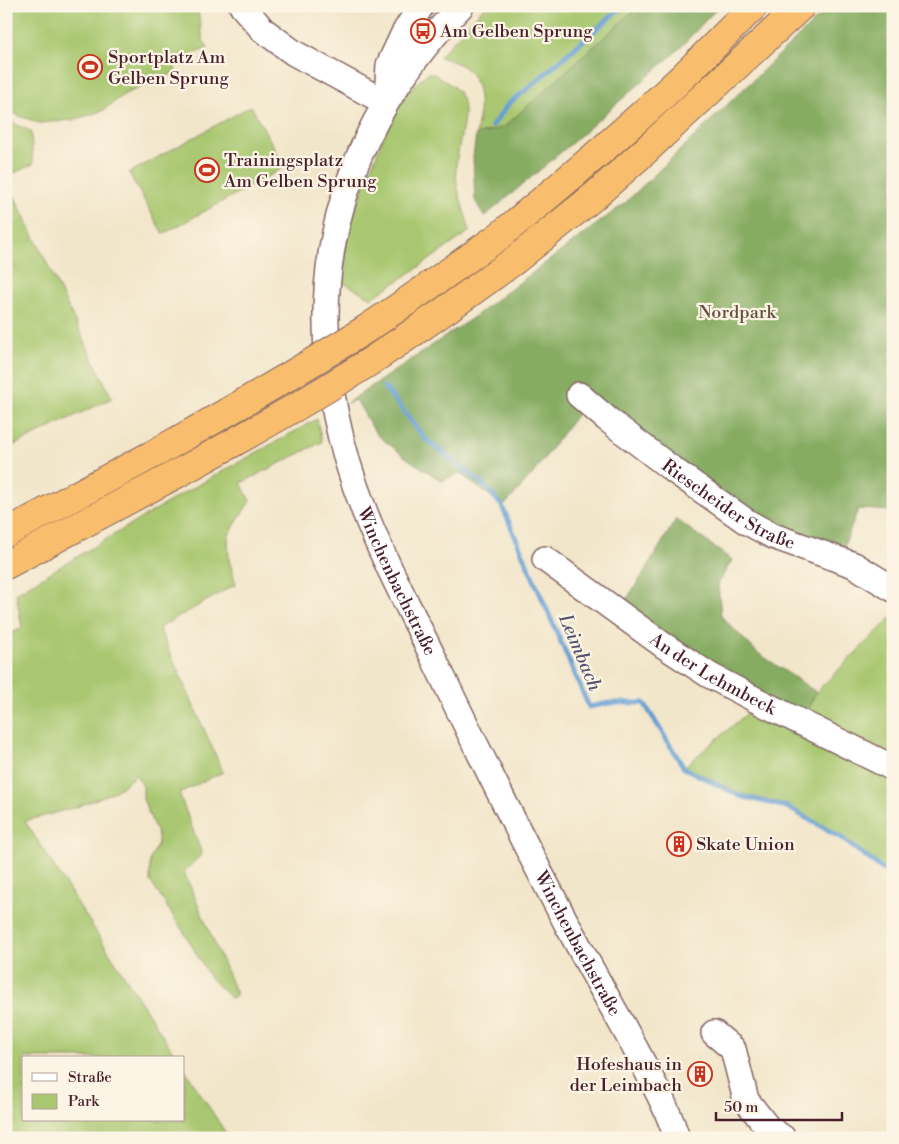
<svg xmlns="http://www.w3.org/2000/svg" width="899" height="1144" font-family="'Libre Bodoni',serif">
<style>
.green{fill:#a8c76f;stroke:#79734d}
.forest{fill:#86ac62;stroke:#686646}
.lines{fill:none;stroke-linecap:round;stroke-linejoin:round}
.stream{stroke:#649ed3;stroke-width:5}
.minor-casing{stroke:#856563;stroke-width:28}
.highway-casing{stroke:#856563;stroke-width:30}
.minor{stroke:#fff;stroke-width:25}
.highway{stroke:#f9be6d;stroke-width:28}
.highway-bridge-casing{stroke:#856563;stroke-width:30;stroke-linecap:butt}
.highway-bridge{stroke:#f9be6d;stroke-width:28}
.labels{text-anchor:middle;stroke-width:4.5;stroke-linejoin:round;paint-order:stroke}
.poi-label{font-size:18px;fill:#4a1f2b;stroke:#fcf5e5;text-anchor:start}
.park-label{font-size:18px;fill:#66513f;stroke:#fcf5e5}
.street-label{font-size:18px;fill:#4a1f2b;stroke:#fcf5e5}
.water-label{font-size:19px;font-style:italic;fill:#54526e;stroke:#fcf5e5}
</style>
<rect width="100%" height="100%" fill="#fcf5e5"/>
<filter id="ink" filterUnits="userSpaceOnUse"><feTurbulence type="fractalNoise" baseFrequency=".02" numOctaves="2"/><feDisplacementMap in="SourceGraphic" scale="10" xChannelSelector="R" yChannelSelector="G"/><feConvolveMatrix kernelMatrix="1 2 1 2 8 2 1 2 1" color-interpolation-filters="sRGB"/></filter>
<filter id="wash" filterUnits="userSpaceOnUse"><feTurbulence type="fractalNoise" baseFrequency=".0096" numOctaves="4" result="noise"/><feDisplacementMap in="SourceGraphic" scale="20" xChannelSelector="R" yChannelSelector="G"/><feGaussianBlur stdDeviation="1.12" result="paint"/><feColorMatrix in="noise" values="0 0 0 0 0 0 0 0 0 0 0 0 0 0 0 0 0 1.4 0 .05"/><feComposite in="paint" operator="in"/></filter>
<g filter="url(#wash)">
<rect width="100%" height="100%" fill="#f2e6ca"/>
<g class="green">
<polygon points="6,6 197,6 203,40 208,48 173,62 176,72 125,94 102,111 73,120 39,123 6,111"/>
<path d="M485,6H639L504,127L476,135C480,114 484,83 465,68C457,62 448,60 439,57Z"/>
<path d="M427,73H432C440,78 450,83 457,90C474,109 454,151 456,174C457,193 465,212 470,231L425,263L372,298L342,282L345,249L351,222L364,185L393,114L407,93Z"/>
<polygon points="251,106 285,167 163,234 129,173"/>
<polygon points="6,120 31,131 33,164 6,177"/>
<polygon points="12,191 112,398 6,449 6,194"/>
<polygon points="317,419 322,442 241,483 250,501 228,536 229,560 236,584 159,628 223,772 179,793 202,854 184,872 237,996 230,998 210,978 185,934 150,881 150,860 158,843 158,836 143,799 143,786 136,775 116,791 77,807 25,821 177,1058 24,1058 24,1120 184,1120 184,1068 229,1138 6,1138 6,617 12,633 22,628 16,593 182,494"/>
<polygon points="893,616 893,754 804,717 816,692"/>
<polygon points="757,705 893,773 893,875 841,835 786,804 741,794 685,766"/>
</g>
<g class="forest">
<polygon points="639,6 719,6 677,51 566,148 484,217 475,200 473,157 476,135 504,127"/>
<polygon points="830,6 893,6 893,511 858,509 841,554 788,533 582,407 532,475 504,506 459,473 442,481 408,459 376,434 356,400 347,403 471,319 625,203"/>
<polygon points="676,519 732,560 718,584 721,616 758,653 816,692 804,717 717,674 624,603 644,573"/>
</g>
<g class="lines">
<g class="stream">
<polyline points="492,126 509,103 525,91 623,6"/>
<polyline points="384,387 406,414 424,438 485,486 502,506 589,707 609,703 644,703 684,768 740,796 787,807 840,837 893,877"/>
</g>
</g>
</g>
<g filter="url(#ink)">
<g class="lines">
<defs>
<g id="minor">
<polyline points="242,6 263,30 294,53 379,99 396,87 388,81 389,65 404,33 421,6"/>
<path id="s1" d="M461,6C321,151 292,324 364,510C383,560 410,609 433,657C481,757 530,856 583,954C604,993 626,1030 646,1069C658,1092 669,1113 677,1138"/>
<path id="s2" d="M579,395L607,419L672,469L747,522L773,536L854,565L893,589"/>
<path id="s3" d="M545,559L663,645L709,675L760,702L893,768"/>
<polyline points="714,1033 733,1049 746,1100 768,1128 783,1138"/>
</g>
<g id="highway">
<path d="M498,237C558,188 618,138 675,84C702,59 727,32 754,6"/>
<polyline points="515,260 592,198 644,152 801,6"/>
<polyline points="6,533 159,451"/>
<polyline points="6,565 173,476"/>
</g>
</defs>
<use href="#minor" class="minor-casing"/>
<use href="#highway" class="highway-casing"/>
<use href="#minor" class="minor"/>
<use href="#highway" class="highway"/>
<defs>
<g id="highway-bridge">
<path d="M159,451C228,412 296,373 363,331C409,301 453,269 498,237"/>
<path d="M173,476C241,439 309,401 374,359C422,327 469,294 515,260"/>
</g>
</defs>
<use href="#highway-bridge" class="highway-bridge-casing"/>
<use href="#highway-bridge" class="highway-bridge"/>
</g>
</g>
<defs>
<symbol id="bus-ring" viewBox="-11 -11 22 22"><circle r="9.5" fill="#fcf5e5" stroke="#c8321e" stroke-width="1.5"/><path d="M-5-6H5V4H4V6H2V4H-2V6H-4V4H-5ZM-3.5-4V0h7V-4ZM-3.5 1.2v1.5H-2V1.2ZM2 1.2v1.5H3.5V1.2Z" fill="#c8321e"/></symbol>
<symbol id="stadium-ring" viewBox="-11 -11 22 22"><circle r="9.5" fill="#fcf5e5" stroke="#c8321e" stroke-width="1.5"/><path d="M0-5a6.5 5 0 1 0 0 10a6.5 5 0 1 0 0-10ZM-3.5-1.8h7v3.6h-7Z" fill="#c8321e"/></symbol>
<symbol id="building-ring" viewBox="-11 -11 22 22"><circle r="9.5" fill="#fcf5e5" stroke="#c8321e" stroke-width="1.5"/><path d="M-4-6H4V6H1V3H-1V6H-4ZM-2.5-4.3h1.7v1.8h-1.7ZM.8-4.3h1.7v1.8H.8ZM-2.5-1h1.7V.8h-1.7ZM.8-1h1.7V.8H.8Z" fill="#c8321e"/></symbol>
</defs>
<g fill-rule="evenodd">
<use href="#bus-ring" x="409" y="17" width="28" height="28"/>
<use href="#stadium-ring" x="76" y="53" width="28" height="28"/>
<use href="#stadium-ring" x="193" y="156" width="28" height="28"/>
<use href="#building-ring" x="665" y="830" width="28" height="28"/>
<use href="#building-ring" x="686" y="1060" width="28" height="28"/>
</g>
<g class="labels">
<g class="poi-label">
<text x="440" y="37">Am Gelben Sprung</text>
<text x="108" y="63">Sportplatz Am<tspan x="108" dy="21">Gelben Sprung</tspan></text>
<text x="224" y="166">Trainingsplatz<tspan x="224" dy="21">Am Gelben Sprung</tspan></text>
<text x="696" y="850">Skate Union</text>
<text x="682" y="1070" text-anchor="end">Hofeshaus in<tspan x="682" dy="21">der Leimbach</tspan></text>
</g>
<g class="park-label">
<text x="737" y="318">Nordpark</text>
</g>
<g class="street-label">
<text dy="6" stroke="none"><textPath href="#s2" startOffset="186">Riescheider Straße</textPath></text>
<text dy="6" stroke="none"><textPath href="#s1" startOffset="624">Winchenbachstraße</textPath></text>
<text dy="6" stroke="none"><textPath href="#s3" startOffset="204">An der Lehmbeck</textPath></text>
<text dy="6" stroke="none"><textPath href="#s1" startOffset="1029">Winchenbachstraße</textPath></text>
</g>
<g class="water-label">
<text transform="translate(581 652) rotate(67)" y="7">Leimbach</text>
</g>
</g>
<rect width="899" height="1144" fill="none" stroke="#fcf5e5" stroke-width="25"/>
<rect x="22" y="1056" width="162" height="65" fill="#fcf5e5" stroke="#b59f9b"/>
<rect x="32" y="1073" width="25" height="8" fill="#ffffff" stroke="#b59f9b"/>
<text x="68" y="1082" font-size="15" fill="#4a1f2b">Straße</text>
<rect x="32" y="1094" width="25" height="15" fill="#a8c76f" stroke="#b59f9b"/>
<text x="68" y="1106" font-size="15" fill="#4a1f2b">Park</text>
<path d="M716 1112v8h126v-8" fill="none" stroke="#4a1f2b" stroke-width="2.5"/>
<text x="724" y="1112" font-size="15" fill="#4a1f2b" stroke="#fcf5e5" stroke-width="4" paint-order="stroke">50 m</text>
</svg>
